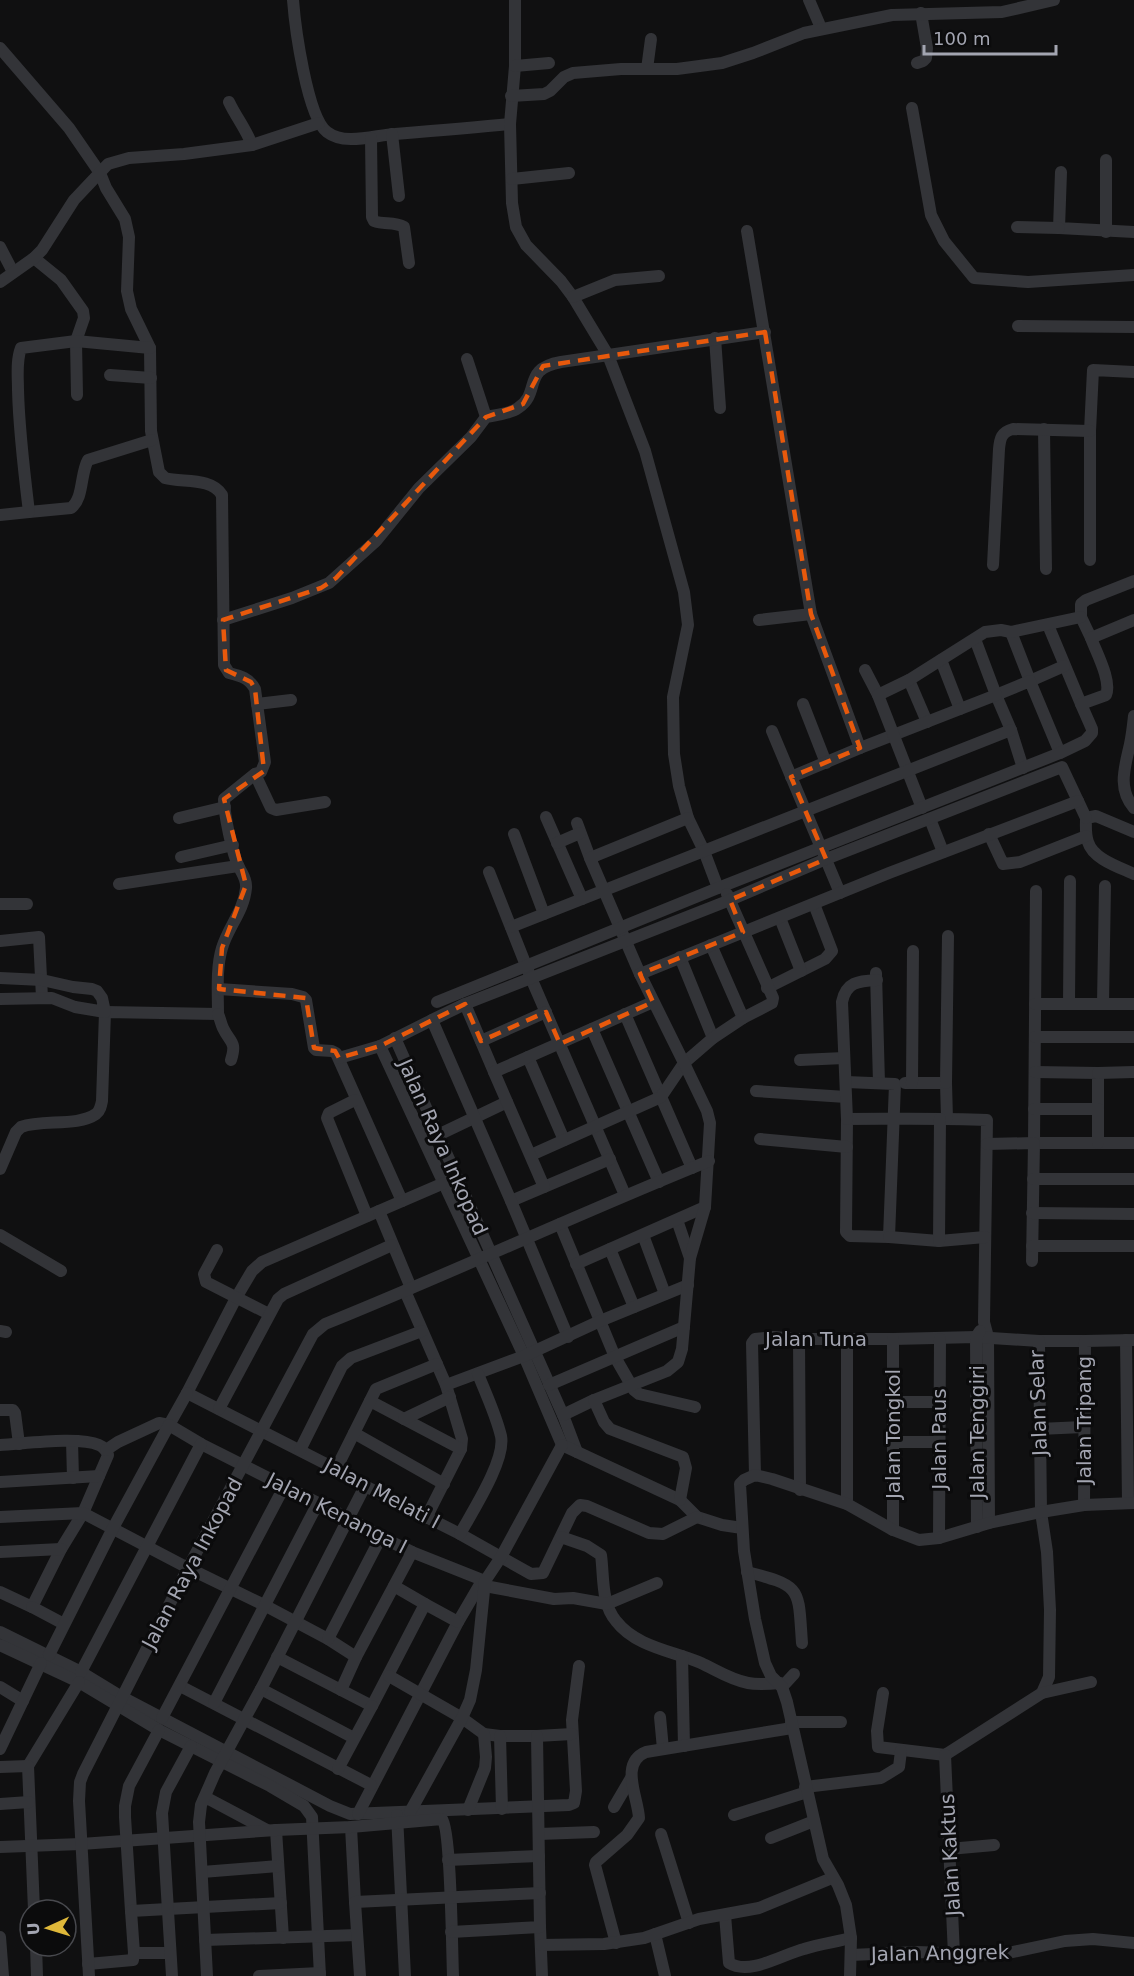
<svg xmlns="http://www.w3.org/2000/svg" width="1134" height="1976" font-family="'DejaVu Sans',sans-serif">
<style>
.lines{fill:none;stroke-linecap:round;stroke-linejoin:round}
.minor{stroke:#333438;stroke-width:12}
.marked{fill:none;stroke:#e8590c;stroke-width:4.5;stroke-dasharray:12 8;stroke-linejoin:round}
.labels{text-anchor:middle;stroke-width:6;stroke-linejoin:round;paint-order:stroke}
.street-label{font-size:20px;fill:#a3a5b1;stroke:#0b0b0c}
</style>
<rect width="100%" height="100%" fill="#101011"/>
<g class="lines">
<g class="minor">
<path d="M293,0C295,26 307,117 327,132C345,146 375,135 395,134C433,131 471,128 510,124"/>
<polyline points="515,0 515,66 510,124 512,203 516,227 526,245 561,281 573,297 608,355 645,451 684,592 688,625 673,697 674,754 679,786 688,818 704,851 718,888"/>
<polyline points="809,0 821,28"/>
<path d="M0,48L69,128L100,173L106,188L125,219L129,237L127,291L131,309L150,348L151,431L159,472L165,478C182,483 211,477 222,495L224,665L229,673C241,676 249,678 255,689L265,762L261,772L255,774L224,799C224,813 232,854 239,867C242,874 247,879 246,888C244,911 228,927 222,948C216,968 218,993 218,1014L105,1012L102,1101C101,1106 100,1111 96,1114C77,1127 43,1119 21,1127L16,1132L0,1169"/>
<polyline points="917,63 923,61 926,58 927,48 921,13"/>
<polyline points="515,66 549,63"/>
<polyline points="647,69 651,39"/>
<polyline points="511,96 544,94 550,91 564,77 573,73 621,69 677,69 722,63 753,53 804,33 892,15 1002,12 1054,0"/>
<path d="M229,102C236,117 246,129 252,145"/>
<polyline points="912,108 931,215 944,241 974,278 1028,282 1134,275"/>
<polyline points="392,134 399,196"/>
<path d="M371,138L372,217L374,221C384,225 394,221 404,227L409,263"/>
<polyline points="1061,172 1059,228 1134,232"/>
<polyline points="512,179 569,173"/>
<polyline points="1017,227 1059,228"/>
<polyline points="747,231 811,614 860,748"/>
<polyline points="1106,232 1106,160"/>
<polyline points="0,247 13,272"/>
<polyline points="34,258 61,280 83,311 84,318 76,341 77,395"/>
<polyline points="0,282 34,258 42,250 74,200 108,164 129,158 184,154 252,145 319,123"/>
<polyline points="573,297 615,280 659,276"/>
<polyline points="1018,326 1134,327"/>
<polyline points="715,338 720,408"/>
<polyline points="467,359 486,417"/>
<polyline points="110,375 151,378"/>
<polyline points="1044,429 1046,569"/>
<path d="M29,512L71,508C84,498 80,474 88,460L152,440"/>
<path d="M0,515L29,512C24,471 19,431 18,390C18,377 16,361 21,348L76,341L150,348"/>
<polyline points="1090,560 1090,431 1093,370 1134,372"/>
<path d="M993,565L999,449C1000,439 1001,432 1013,429L1090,431"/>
<path d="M223,620L292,598L329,583L376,541L419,488L471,437L486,417C496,415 510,414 518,408C542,392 521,369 561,362L765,332"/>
<polyline points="759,620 811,614"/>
<polyline points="1048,625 1081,704"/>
<polyline points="1011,632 1030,681 1064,666"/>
<polyline points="1091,638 1081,617 1081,604 1086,600 1134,581"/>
<polyline points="941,660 960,709"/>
<polyline points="865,670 878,695"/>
<polyline points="909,680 927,722"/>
<polyline points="257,704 291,700"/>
<polyline points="803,704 826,763"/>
<path d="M1134,716C1133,725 1132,735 1130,744C1125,767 1117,788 1134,808"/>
<polyline points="772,731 840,893"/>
<polyline points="1023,768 1011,730 996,695 1030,681 1060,753"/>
<polyline points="255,774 271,808 276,810 325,802"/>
<polyline points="791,777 860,748 996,695 975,639"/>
<polyline points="922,808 878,695 909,680 985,632 1001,630 1011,632 1081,617"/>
<polyline points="546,817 582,899"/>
<polyline points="179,818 225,807"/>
<polyline points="930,819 943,852"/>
<polyline points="577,823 590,858"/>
<path d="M1134,832L1096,816L1086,818C1086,826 1085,834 1088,842C1093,859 1119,867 1134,874"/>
<polyline points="514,834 544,914"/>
<polyline points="989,834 1003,864 1020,862 1086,836"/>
<polyline points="557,843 580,833"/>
<polyline points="181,857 233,845"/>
<polyline points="489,872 531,978 625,1195"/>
<polyline points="119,884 238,866"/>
<polyline points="1036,891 1034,1143 1134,1143"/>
<polyline points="0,904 27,904"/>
<polyline points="511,927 1011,730"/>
<polyline points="0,941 39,937 42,998"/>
<polyline points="711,945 743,1018"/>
<polyline points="680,957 713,1038"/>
<polyline points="801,971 825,959 832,951 814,904"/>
<polyline points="876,973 879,1083"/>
<polyline points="640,974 590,858 688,818"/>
<polyline points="0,978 42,980 73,987 92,989 97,991 102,998 105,1012 75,1007 52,998 0,999"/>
<polyline points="767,988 801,971 780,918"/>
<polyline points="219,989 292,994 303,997 306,1000 314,1048 316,1050 332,1051 336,1053 402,1201"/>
<path d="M437,1002L718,888L1060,753L1085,741L1092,733V729L1081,704L1106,695C1112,681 1096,652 1091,638L1134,620"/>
<polyline points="1069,1003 1070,881"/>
<polyline points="1103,1003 1105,886"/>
<polyline points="465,1004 494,1072"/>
<polyline points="1035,1004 1134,1004"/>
<path d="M218,1014C220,1018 221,1024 223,1028C230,1043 237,1041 231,1060"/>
<polyline points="625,1014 692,1168"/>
<polyline points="592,1029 659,1182"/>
<polyline points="1035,1037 1134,1037"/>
<polyline points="395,1038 563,1415 577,1452"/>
<polyline points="481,1041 546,1012"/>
<polyline points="380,1046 524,1356 562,1445 680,1500 697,1517 722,1525 742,1528"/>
<polyline points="528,1057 564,1140"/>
<polyline points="339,1058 380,1046 432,1020"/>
<polyline points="800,1060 844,1058"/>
<polyline points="1035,1072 1098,1073 1098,1109"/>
<polyline points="1098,1073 1134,1072"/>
<path d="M846,1082L895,1084L889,1237L850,1236L846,1232L847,1119C894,1119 940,1118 987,1120L984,1322L988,1337L989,1523"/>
<polyline points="905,1083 946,1083 947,1119"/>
<polyline points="912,1083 913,951"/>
<polyline points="946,1083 948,936"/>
<polyline points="756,1091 846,1097"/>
<polyline points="355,1100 329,1113 327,1118 367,1216"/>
<polyline points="1034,1109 1098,1109 1098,1143"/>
<path d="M847,1119L842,1002C846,982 858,981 877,980"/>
<polyline points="438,1135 507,1102"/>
<polyline points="760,1139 847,1147"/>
<polyline points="987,1144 1034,1143 1032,1261"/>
<polyline points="531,1155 661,1097 684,1063 713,1038 743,1018 772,1003 773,998 727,894"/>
<polyline points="1033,1179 1134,1179"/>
<polyline points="544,1187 610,1159"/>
<polyline points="511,1201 544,1187 494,1072 653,1002"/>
<polyline points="379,1211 262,1262 252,1271 236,1298 187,1393 336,1469 365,1486 460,1534 531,1574 543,1573 572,1513 580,1505 587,1506 649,1533 663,1534 697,1517"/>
<polyline points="1032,1213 1134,1214"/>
<polyline points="677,1220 690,1258"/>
<polyline points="560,1224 615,1357 634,1390 639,1394 695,1407"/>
<polyline points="0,1235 61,1271"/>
<polyline points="643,1235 665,1294"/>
<polyline points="889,1237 939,1241 985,1237"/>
<polyline points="939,1241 940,1119"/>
<polyline points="1032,1246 1134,1246"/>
<polyline points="610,1249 634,1307"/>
<polyline points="217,1250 204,1274 206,1282 269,1314"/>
<polyline points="576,1264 705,1207"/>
<polyline points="411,1288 379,1211 444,1183"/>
<polyline points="405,1291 446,1385 462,1439 461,1449 426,1518"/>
<polyline points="0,1331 6,1332"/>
<polyline points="568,1337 511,1201 432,1020 465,1004 730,900 826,859 1062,767 1086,818"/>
<polyline points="799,1339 800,1490"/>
<polyline points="847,1339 847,1504"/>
<polyline points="1126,1340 1128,1503"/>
<polyline points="1039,1341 1085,1341"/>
<polyline points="446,1385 524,1356 600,1321 688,1285"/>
<polyline points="549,1385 684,1327"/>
<polyline points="370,1401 461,1449"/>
<polyline points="893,1402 939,1402"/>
<polyline points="219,1409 278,1299 284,1294 392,1245"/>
<polyline points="0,1410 13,1410 15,1413 19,1444"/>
<polyline points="563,1415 594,1400"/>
<polyline points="404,1419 450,1397"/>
<polyline points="1039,1429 1083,1427"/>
<polyline points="354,1433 444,1484"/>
<polyline points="72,1441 73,1478"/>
<polyline points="893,1442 939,1442"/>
<path d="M0,1445C23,1444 79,1436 99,1445C104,1447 106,1450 108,1455L83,1513L61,1549L32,1607L0,1592"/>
<polyline points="106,1450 118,1442 159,1423 169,1425 187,1393"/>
<polyline points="300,1450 342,1366 351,1358 422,1331"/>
<polyline points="336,1469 376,1389 437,1364"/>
<polyline points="755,1475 752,1343 755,1339 773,1337 799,1339 893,1339 976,1337 1039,1341 1041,1512 1047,1552 1050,1610 1049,1677 1042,1693"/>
<polyline points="0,1482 99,1476"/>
<polyline points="680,1500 686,1468 683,1457 610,1429 604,1422 594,1400 667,1371 678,1362 682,1349 690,1258 705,1207 710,1123 707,1111 684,1063 640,974 889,873 1078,801"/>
<polyline points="1084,1505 1085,1341 1134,1340"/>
<polyline points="0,1517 83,1513 188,1568 264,1605 328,1639 356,1657"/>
<polyline points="977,1527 976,1337 980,1331"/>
<polyline points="893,1530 893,1339"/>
<path d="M460,1534C472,1512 506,1460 501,1436C496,1415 486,1394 478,1374"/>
<path d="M561,1537L587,1546L601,1555C604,1577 601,1603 616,1621C636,1647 673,1651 701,1663C716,1670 731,1680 748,1683C758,1685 769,1684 780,1683"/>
<polyline points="939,1538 940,1339"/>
<polyline points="0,1552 61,1549"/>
<path d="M747,1572C803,1586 798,1588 802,1643"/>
<polyline points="394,1586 425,1604"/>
<polyline points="485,1586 554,1599 573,1598 607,1604 657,1583"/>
<polyline points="32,1607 64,1624"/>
<polyline points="0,1632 81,1672 122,1697 227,1752 330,1806 350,1814 569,1805 574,1803 576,1791 572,1720 579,1666"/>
<polyline points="328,1639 381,1537"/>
<polyline points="0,1645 79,1682 159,1730 270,1786 304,1806 312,1817 320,1976"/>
<polyline points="49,1655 113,1528 169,1425 201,1444 350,1519 381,1537 412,1552 485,1581 479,1586 458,1622 358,1814"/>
<polyline points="682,1656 684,1746"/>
<polyline points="277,1657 372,1706 425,1604 458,1622"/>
<polyline points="81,1672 201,1444"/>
<polyline points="389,1676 462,1718 484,1734 500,1736 537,1736 572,1734"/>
<polyline points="180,1686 371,1785"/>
<polyline points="0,1687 23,1701"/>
<polyline points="782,1687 794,1674"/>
<polyline points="261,1689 354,1738"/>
<polyline points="341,1690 356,1657 412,1552"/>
<polyline points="883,1693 877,1731 878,1747 945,1755 1042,1693 1091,1682"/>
<polyline points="214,1703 318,1503"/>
<polyline points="660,1717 663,1749"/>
<polyline points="162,1718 284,1487"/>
<polyline points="791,1722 841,1722"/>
<polyline points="500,1736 502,1809"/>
<polyline points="0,1749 41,1663"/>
<polyline points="945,1755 954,1955"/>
<polyline points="28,1766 79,1682"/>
<polyline points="0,1767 28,1766 34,1910"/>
<polyline points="338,1769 372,1706"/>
<polyline points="805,1787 881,1778 899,1767 901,1751"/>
<polyline points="205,1797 267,1830"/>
<polyline points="0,1804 29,1802"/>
<polyline points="614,1807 631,1778"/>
<polyline points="468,1810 485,1768 486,1757 484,1734"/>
<polyline points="410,1812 462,1718 470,1700 476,1670 485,1581 501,1557 562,1445"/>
<polyline points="397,1815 405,1976"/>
<polyline points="734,1815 807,1792"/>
<polyline points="351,1827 355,1902"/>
<polyline points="276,1830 283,1938"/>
<polyline points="539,1834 594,1832"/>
<polyline points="661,1834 689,1923"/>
<polyline points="771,1838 814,1821"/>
<path d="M0,1847L81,1844L276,1830L351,1827L442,1819C451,1829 452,1953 453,1976"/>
<polyline points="949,1849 994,1845"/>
<polyline points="448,1860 539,1856"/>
<polyline points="202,1872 278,1866"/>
<polyline points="131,1911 125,1817 125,1806 129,1786 159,1730"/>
<path d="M725,1915L729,1963C750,1976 783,1954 804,1949C819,1944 835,1942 851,1938"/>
<polyline points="540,1927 542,1976"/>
<polyline points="451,1932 540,1927 537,1736"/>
<polyline points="655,1934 665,1976"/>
<polyline points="0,1937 3,1976"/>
<polyline points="205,1940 357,1935"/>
<path d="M616,1943L595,1865L596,1862L627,1835L639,1818C638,1797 619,1763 646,1752L792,1728"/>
<polyline points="541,1945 604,1944 644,1938 699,1919 759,1908 832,1878"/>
<polyline points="36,1946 37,1976"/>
<polyline points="134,1953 170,1953"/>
<polyline points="851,1955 917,1952 999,1955 1065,1941 1093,1939 1134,1943"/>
<polyline points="88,1964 133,1960 134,1953 131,1911 281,1903"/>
<path d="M89,1976L79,1801L80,1782L83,1774L188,1568L313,1334L325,1324C454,1272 580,1213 709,1161"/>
<polyline points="172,1976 162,1813 166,1792 191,1746"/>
<polyline points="207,1976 199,1822 201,1805 215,1773 261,1689 365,1486"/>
<polyline points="259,1976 320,1973"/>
<polyline points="360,1976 355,1902 540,1893"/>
<polyline points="850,1976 851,1938 846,1905 838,1885 823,1859 787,1702 782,1687 771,1676 765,1663 755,1619 744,1551 740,1484 744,1480 755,1475 772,1479 847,1504 893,1530 919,1540 939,1538 989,1523 1041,1512 1084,1505 1134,1503"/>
</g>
</g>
<path class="marked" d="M765,332L811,614L860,748L791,777L826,859L730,900L743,932L640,974L653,1002L560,1044L546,1012L481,1041L465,1004L380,1046L339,1058L335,1051L314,1048L306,998L219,989L222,948L246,885L224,799L264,771L255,689L251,682L226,670L223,620L321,588L336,578L486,417L523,404L543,366Z"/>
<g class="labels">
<g class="street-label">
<text transform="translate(443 1147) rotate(66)" y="7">Jalan Raya Inkopad</text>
<text x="816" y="1346">Jalan Tuna</text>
<text transform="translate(1038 1403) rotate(-92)" y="7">Jalan Selar</text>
<text transform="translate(1084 1420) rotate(-90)" y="7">Jalan Tripang</text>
<text transform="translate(977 1432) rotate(-90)" y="7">Jalan Tenggiri</text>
<text transform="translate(893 1434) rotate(-90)" y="7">Jalan Tongkol</text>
<text transform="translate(939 1439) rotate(-90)" y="7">Jalan Paus</text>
<text transform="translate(382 1493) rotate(28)" y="7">Jalan Melati I</text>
<text transform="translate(337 1513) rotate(27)" y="7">Jalan Kenanga I</text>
<text transform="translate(192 1563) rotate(-62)" y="7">Jalan Raya Inkopad</text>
<text transform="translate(950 1855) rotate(-93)" y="7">Jalan Kaktus</text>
<text transform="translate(940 1953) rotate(-1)" y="7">Jalan Anggrek</text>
</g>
</g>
<g transform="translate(48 1928) rotate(266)"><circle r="28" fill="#0b0b0c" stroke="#48494e" stroke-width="1.5"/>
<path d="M0-4.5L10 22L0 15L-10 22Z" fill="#dfb83a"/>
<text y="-9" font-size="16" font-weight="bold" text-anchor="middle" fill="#a3a5b1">U</text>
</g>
<path d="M924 45v9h132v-9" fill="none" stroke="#a3a5b1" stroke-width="3"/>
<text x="933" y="45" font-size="18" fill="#a3a5b1" stroke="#0b0b0c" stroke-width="4.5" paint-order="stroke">100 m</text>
</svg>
